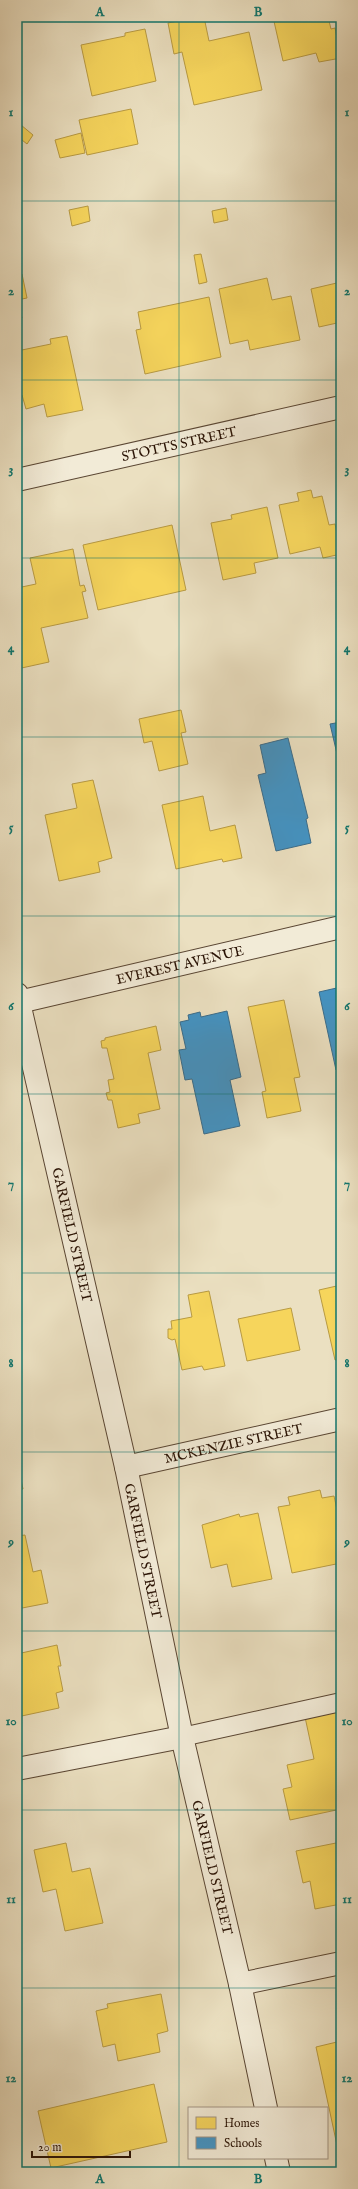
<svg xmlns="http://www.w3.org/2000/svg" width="358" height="2189" font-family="'IM FELL English',serif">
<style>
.homes{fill:#f6d55c;stroke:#b89a42}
.schools{fill:#4393c3;stroke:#3b6c8a}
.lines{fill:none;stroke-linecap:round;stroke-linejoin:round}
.lane-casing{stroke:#5a4633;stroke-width:20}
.street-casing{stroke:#5a4633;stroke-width:24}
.lane{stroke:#f2ebd7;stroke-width:18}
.street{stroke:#f2ebd7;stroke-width:22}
.grid{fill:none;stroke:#0f766e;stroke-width:1;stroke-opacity:0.55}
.labels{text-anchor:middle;stroke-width:4;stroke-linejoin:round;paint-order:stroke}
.street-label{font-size:14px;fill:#291204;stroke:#f2ebd7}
.neatline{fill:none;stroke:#0f766e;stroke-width:1.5}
.grid-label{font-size:13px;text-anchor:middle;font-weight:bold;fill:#0f766e}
</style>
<rect width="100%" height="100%" fill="#ebe0c1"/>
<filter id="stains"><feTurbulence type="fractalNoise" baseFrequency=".005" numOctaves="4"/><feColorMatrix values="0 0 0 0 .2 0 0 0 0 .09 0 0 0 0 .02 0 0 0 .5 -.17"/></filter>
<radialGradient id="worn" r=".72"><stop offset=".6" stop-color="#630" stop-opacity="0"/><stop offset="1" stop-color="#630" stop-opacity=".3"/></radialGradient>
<g class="homes">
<polygon points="197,17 204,17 209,41 249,32 262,90 194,105 182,52 174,54 168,23"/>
<polygon points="273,17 328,17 331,29 335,28 341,58 319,62 316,53 283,61"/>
<polygon points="145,29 156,81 92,96 81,45 125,36 125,33"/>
<polygon points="131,109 138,144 87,155 79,120"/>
<polygon points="21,125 33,135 27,144 17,136 17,130"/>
<polygon points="81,133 85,153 60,158 55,140"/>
<polygon points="88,206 90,221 72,226 69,210"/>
<polygon points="226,208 228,220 214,223 212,211"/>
<polygon points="201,254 207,282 199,284 194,255"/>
<polygon points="22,274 27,298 17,300 22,318 17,319 17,275"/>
<polygon points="267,278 272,300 291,296 300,340 250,350 248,340 230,344 219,289"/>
<polygon points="341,282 341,329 338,330 337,323 319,327 311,289"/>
<polygon points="209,297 221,357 145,374 136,330 141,329 138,312"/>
<polygon points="67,336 83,410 47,417 44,404 26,409 22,395 17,397 17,351 51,344 50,339"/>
<polygon points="311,490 313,498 322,496 329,525 335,524 341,554 323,558 320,547 290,554 279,505 299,501 297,493"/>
<polygon points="267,507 278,558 254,563 256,573 223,580 211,523 232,519 231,515"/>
<polygon points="172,525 186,590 98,610 83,545"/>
<polygon points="73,549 80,586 84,585 86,591 82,592 88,618 41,628 49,662 17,669 17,588 36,584 30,558"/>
<polygon points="181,710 186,732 181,733 188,764 159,771 152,741 144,743 139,719"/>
<polygon points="93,780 112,858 98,862 100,872 59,881 45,815 77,808 72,784"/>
<polygon points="203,796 210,831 235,825 242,858 223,862 222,859 176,869 162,805"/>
<polygon points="284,1000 300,1077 294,1078 301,1111 267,1118 262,1092 266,1091 248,1007"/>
<polygon points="156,1026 161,1050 148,1053 160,1109 138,1114 140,1123 118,1128 112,1100 108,1100 106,1093 110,1092 108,1080 114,1079 107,1048 102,1048 101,1041 105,1040 105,1038"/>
<polygon points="341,1285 341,1359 335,1360 319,1290"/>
<polygon points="209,1291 225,1366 204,1370 202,1366 182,1370 175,1339 172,1340 168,1338 168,1329 172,1329 171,1321 192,1317 188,1295"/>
<polygon points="291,1308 300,1350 247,1361 238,1319"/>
<polygon points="17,1460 23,1489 17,1490"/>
<polygon points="320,1490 322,1498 334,1496 341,1528 341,1563 292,1573 278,1507 290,1505 288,1497"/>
<polygon points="258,1513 272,1579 232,1587 227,1564 211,1568 202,1525 239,1514 240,1517"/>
<polygon points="25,1535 33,1572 41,1570 48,1603 17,1609 17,1536"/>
<polygon points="57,1645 61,1666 58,1666 63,1691 56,1693 59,1708 17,1717 17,1654"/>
<polygon points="338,1710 341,1723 341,1809 290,1820 283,1789 292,1787 287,1765 314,1759 305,1717"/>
<polygon points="341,1842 341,1904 315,1909 310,1881 303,1883 296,1851"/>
<polygon points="66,1843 72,1872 90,1868 103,1923 65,1931 56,1889 43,1892 34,1850"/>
<polygon points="161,1994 168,2031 157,2034 160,2052 118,2061 115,2044 103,2047 96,2011 108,2008 107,2004"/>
<polygon points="341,2041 341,2164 316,2047"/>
<polygon points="154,2084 167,2142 51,2168 38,2111"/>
</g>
<g class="schools">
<polygon points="341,722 341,771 330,724"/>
<polygon points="288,738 308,818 306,819 311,843 276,851 258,775 266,773 260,745"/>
<polygon points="341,987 341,1069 336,1070 319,992"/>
<polygon points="227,1011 241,1077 230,1080 240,1126 204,1134 192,1079 185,1080 179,1050 186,1049 180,1022 189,1020 188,1015 200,1012 201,1017"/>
</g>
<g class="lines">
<defs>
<polyline id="lane" points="182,1737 341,1702"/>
<g id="street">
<path id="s1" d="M17,480L341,407"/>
<path id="s2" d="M17,994L126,1467L182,1737L240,1984L266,2108"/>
<path id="s3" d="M19,1002L341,927"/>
<path id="s4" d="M126,1467L341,1419"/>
<polyline points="17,1769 182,1737"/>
<polyline points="240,1984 341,1963"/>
<polyline points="276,2158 279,2172"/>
</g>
</defs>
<use href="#lane" class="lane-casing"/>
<use href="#street" class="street-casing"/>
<use href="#lane" class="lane"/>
<use href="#street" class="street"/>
</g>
<path class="grid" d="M179,17V2172M17,201H341M17,380H341M17,558H341M17,737H341M17,916H341M17,1094H341M17,1273H341M17,1452H341M17,1631H341M17,1810H341M17,1988H341"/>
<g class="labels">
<g class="street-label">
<text dy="5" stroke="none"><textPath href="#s1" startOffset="166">STOTTS STREET</textPath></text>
<text dy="5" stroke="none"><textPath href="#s3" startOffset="165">EVEREST AVENUE</textPath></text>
<text dy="5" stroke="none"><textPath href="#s2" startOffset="247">GARFIELD STREET</textPath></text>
<text dy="5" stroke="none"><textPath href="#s4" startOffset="110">MCKENZIE STREET</textPath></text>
<text dy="5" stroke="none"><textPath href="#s2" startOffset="571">GARFIELD STREET</textPath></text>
<text dy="5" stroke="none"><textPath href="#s2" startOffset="895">GARFIELD STREET</textPath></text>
</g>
</g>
<rect width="358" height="2189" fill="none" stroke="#ebe0c1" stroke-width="44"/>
<rect x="188" y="2107" width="140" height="52" fill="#f2ebd7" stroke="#a29483"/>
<rect x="196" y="2117" width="20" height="12" fill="#f6d55c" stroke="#a29483"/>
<text x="224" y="2127" font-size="12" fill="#291204">Homes</text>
<rect x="196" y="2137" width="20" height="12" fill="#4393c3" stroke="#a29483"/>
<text x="224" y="2147" font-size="12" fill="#291204">Schools</text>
<path d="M32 2151v6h98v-6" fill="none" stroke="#291204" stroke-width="2"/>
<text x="38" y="2151" font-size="12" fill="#291204" stroke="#f2ebd7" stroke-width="3" paint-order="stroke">20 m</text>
<rect x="22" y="22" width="314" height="2145" class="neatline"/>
<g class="grid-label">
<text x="100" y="16">A</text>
<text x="258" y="16">B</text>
<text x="11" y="116">1</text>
<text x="347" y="116">1</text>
<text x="11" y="295">2</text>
<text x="347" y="295">2</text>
<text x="11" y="473">3</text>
<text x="347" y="473">3</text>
<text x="11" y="652">4</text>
<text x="347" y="652">4</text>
<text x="11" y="831">5</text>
<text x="347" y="831">5</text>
<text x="11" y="1010">6</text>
<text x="347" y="1010">6</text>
<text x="11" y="1188">7</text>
<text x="347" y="1188">7</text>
<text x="11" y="1367">8</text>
<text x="347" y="1367">8</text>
<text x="11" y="1546">9</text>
<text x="347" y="1546">9</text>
<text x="11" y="1725">10</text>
<text x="347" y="1725">10</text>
<text x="11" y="1903">11</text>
<text x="347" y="1903">11</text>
<text x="11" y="2082">12</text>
<text x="347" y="2082">12</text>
<text x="100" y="2183">A</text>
<text x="258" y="2183">B</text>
</g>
<rect width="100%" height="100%" filter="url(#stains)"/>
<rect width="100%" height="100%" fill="url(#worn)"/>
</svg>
